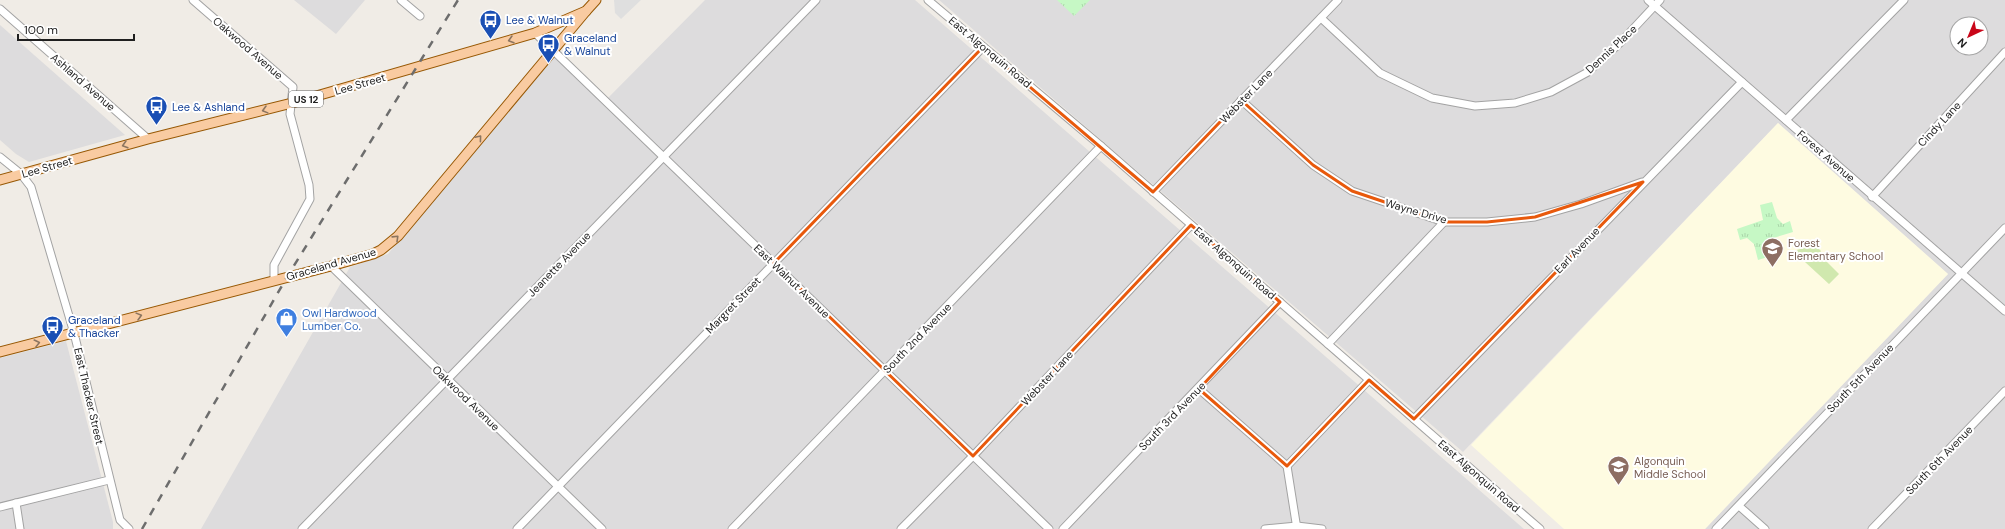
<svg xmlns="http://www.w3.org/2000/svg" width="2005" height="529" font-family="'DM Sans',sans-serif">
<style>
.residential{fill:#dddcdd;fill-rule:evenodd}
.education{fill:#fefbe1}
.grass{fill:#d0e8ae}
.park{fill:url(#park-tufts)}
.parking{fill:#dfdfdf}
.lines{fill:none;stroke-linecap:round;stroke-linejoin:round}
.minor-casing{stroke:#a3a3a3;stroke-width:9}
.major-casing{stroke:#975804;stroke-width:11}
.minor{stroke:#fff;stroke-width:7}
.major{stroke:#f9cba1;stroke-width:9}
.rail{stroke:#6d6d6d;stroke-width:2.5;stroke-dasharray:8 8;stroke-linecap:butt}
.oneway{stroke:#8c7560}
.marked{fill:none;stroke:#e8590c;stroke-width:3;stroke-linejoin:round}
.labels{text-anchor:middle;stroke-width:4;stroke-linejoin:round;paint-order:stroke}
.shield{fill:#fff;stroke:#626262;stroke-width:1}
.shield-label{font-size:10px;font-weight:bold;fill:#1f1f1f}
.transit-label{font-size:11px;fill:#164399;stroke:#fff;text-anchor:start}
.street-label{font-size:11px;fill:#1f1f1f;stroke:#fff}
.education-label{font-size:11px;fill:#785e54;stroke:#fff;text-anchor:start}
.shop-label{font-size:11px;fill:#366cbe;stroke:#fff;text-anchor:start}
</style>
<defs>
<pattern id="park-tufts" width="24" height="20" patternUnits="userSpaceOnUse"><rect width="24" height="20" fill="#c6f8c5"/><path d="M3 7l-1-3M5 7V3M7 7l1-3M15 17l-1-3M17 17v-4M19 17l1-3" fill="none" stroke="#aad4a9"/></pattern>
</defs>
<rect width="100%" height="100%" fill="#f0ece6"/>
<g class="residential">
<polygon points="294,0 365,0 336,34"/>
<polygon points="705,0 915,0 1524,529 201,529 350,267 388,254 553,55 603,103"/>
<path d="M939,0H2005V529H1705L1948,274L1778,123L1463,452ZM1957,24H1981V48H1957Z"/>
<polygon points="0,25 125,135 29,162 16,154 0,140"/>
<polygon points="66,341 113,522 113,529 0,529 0,358"/>
</g>
<polygon class="education" points="1778,123 1948,274 1705,529 1564,529 1471,445"/>
<polygon class="grass" points="1814,244 1821,251 1819,254 1839,274 1829,284 1793,251 1811,246"/>
<g class="park">
<polygon points="1057,0 1090,0 1074,16"/>
<polygon points="1772,202 1777,218 1783,224 1790,221 1793,232 1767,240 1771,256 1758,260 1754,244 1747,238 1740,240 1737,229 1763,220 1760,205"/>
</g>
<polygon class="parking" points="614,0 641,0 621,19 615,13"/>
<g class="lines">
<defs>
<g id="minor">
<polyline points="193,0 293,87 290,114 309,185 310,199 274,265 274,280"/>
<polyline points="401,0 420,16"/>
<polyline points="928,0 1101,146 1540,529"/>
<polyline points="1648,0 2005,311"/>
<polyline points="0,9 148,139"/>
<polyline points="1321,18 1380,73 1432,98 1475,106 1515,103 1551,92 1588,72 1620,43 1660,0"/>
<polyline points="535,33 1049,529"/>
<polyline points="1241,100 1313,165 1352,191 1444,222 1487,222 1535,217 1581,204 1642,182"/>
<polyline points="1786,120 1904,0"/>
<polyline points="0,157 21,174 31,187 74,333 120,520 129,529"/>
<polyline points="1153,192 1338,0"/>
<polyline points="1872,197 2005,52"/>
<polyline points="331,266 602,529"/>
<polyline points="1328,344 1444,222"/>
<polyline points="1199,389 1287,466"/>
<polyline points="1414,419 1742,82"/>
<polyline points="1287,466 1369,380"/>
<polyline points="1287,466 1297,529"/>
<polyline points="16,503 20,529"/>
<polyline points="1739,506 1765,529"/>
<polyline points="0,507 109,480"/>
<polyline points="302,529 816,0"/>
<polyline points="517,529 983,47"/>
<polyline points="732,529 1101,146"/>
<polyline points="901,529 973,456 1191,225"/>
<polyline points="1063,529 1280,302"/>
<polyline points="1265,529 1297,526 1322,529"/>
<polyline points="1716,529 2005,228"/>
<polyline points="1872,529 2005,391"/>
</g>
<g id="major">
<polyline points="0,180 148,139 292,103 535,33 586,11 596,0"/>
<polyline points="0,352 331,266 373,254 381,250 398,236 586,11"/>
</g>
</defs>
<use href="#minor" class="minor-casing"/>
<use href="#major" class="major-casing"/>
<use href="#minor" class="minor"/>
<use href="#major" class="major"/>
<polyline class="rail" points="142,529 287,277 458,0"/>
</g>
<defs><path id="oneway-chevron" d="M-2-3.5L2.5 0L-2 3.5" fill="none" stroke-width="1.6" stroke-linecap="round" stroke-linejoin="round"/></defs>
<g class="oneway">
<use href="#oneway-chevron" transform="translate(511 40) rotate(164)"/>
<use href="#oneway-chevron" transform="translate(265 110) rotate(165)"/>
<use href="#oneway-chevron" transform="translate(479 138) rotate(-50)"/>
<use href="#oneway-chevron" transform="translate(125 145) rotate(164)"/>
<use href="#oneway-chevron" transform="translate(396 238) rotate(-44)"/>
<use href="#oneway-chevron" transform="translate(139 316) rotate(-15)"/>
<use href="#oneway-chevron" transform="translate(37 343) rotate(-14)"/>
</g>
<path class="marked" d="M983,47L1153,192L1241,100L1313,165L1352,191L1444,222H1487L1535,217L1643,182L1414,419L1369,380L1287,466L1199,389L1280,302L1191,225L973,456L774,263Z"/>
<defs>
<symbol id="bus-pin" viewBox="-11 -11 22 30"><path d="M0 17L-7.5 6A9.5 9.5 0 1 1 7.5 6Z" fill="#1a4fb4" stroke="#fff"/><path d="M-5-6H5V4H4V6H2V4H-2V6H-4V4H-5ZM-3.5-4V0h7V-4ZM-3.5 1.2v1.5H-2V1.2ZM2 1.2v1.5H3.5V1.2Z" fill="#fff"/></symbol>
<symbol id="school-pin" viewBox="-11 -11 22 30"><path d="M0 17L-7.5 6A9.5 9.5 0 1 1 7.5 6Z" fill="#8d6e63" stroke="#fff"/><path d="M0-5L7-2L0 1L-7-2ZM-4 1L0 2.5L4 1V4Q0 6-4 4Z" fill="#fff"/></symbol>
<symbol id="shop-pin" viewBox="-11 -11 22 30"><path d="M0 17L-7.5 6A9.5 9.5 0 1 1 7.5 6Z" fill="#3f7fe0" stroke="#fff"/><path d="M-5-2.5h2.3a2.7 3.5 0 0 1 5.4 0H5L5.5 6h-11ZM-1.5-2.5h3a1.5 2.3 0 0 0-3 0Z" fill="#fff"/></symbol>
</defs>
<g fill-rule="evenodd">
<use href="#bus-pin" x="478" y="8" width="25" height="34"/>
<use href="#bus-pin" x="536" y="32" width="25" height="34"/>
<use href="#bus-pin" x="144" y="94" width="25" height="34"/>
<use href="#school-pin" x="1760" y="236" width="25" height="34"/>
<use href="#shop-pin" x="274" y="306" width="25" height="34"/>
<use href="#bus-pin" x="40" y="314" width="25" height="34"/>
<use href="#school-pin" x="1606" y="454" width="25" height="34"/>
</g>
<g class="labels">
<rect class="shield" x="289" y="91" width="34" height="16" rx="3"/>
<g class="shield-label">
<text x="306" y="103">US 12</text>
</g>
<g class="transit-label">
<text x="506" y="24">Lee &amp; Walnut</text>
<text x="564" y="42">Graceland<tspan x="564" dy="13">&amp; Walnut</tspan></text>
<text x="172" y="111">Lee &amp; Ashland</text>
<text x="68" y="324">Graceland<tspan x="68" dy="13">&amp; Thacker</tspan></text>
</g>
<g class="street-label">
<text transform="translate(248 48) rotate(41)" y="4">Oakwood Avenue</text>
<text transform="translate(1611 49) rotate(-43)" y="4">Dennis Place</text>
<text transform="translate(990 52) rotate(40)" y="4">East Algonquin Road</text>
<text transform="translate(83 82) rotate(41)" y="4">Ashland Avenue</text>
<text transform="translate(360 84) rotate(-16)" y="4">Lee Street</text>
<text transform="translate(1246 96) rotate(-46)" y="4">Webster Lane</text>
<text transform="translate(1939 124) rotate(-47)" y="4">Cindy Lane</text>
<text transform="translate(1826 156) rotate(41)" y="4">Forest Avenue</text>
<text transform="translate(47 167) rotate(-16)" y="4">Lee Street</text>
<text transform="translate(1416 211) rotate(16)" y="4">Wayne Drive</text>
<text transform="translate(1577 250) rotate(-46)" y="4">Earl Avenue</text>
<text transform="translate(1235 263) rotate(41)" y="4">East Algonquin Road</text>
<text transform="translate(331 264) rotate(-16)" y="4">Graceland Avenue</text>
<text transform="translate(559 264) rotate(-46)" y="4">Jeanette Avenue</text>
<text transform="translate(792 281) rotate(44)" y="4">East Walnut Avenue</text>
<text transform="translate(733 305) rotate(-46)" y="4">Margret Street</text>
<text transform="translate(917 338) rotate(-46)" y="4">South 2nd Avenue</text>
<text transform="translate(1047 378) rotate(-47)" y="4">Webster Lane</text>
<text transform="translate(1860 378) rotate(-46)" y="4">South 5th Avenue</text>
<text transform="translate(89 396) rotate(77)" y="4">East Thacker Street</text>
<text transform="translate(466 398) rotate(44)" y="4">Oakwood Avenue</text>
<text transform="translate(1172 416) rotate(-46)" y="4">South 3rd Avenue</text>
<text transform="translate(1939 460) rotate(-46)" y="4">South 6th Avenue</text>
<text transform="translate(1479 476) rotate(41)" y="4">East Algonquin Road</text>
</g>
<g class="education-label">
<text x="1788" y="247">Forest<tspan x="1788" dy="13">Elementary School</tspan></text>
<text x="1634" y="465">Algonquin<tspan x="1634" dy="13">Middle School</tspan></text>
</g>
<g class="shop-label">
<text x="302" y="317">Owl Hardwood<tspan x="302" dy="13">Lumber Co.</tspan></text>
</g>
</g>
<g transform="translate(1969 36) rotate(224)"><circle r="19" fill="#ffffff" stroke="#a5a5a5"/>
<path d="M0-3L7 15L0 10L-7 15Z" fill="#c90619"/>
<text y="-6" font-size="11" font-weight="bold" text-anchor="middle" fill="#1f1f1f">N</text>
</g>
<path d="M18 34v6h116v-6" fill="none" stroke="#1f1f1f" stroke-width="2"/>
<text x="24" y="34" font-size="12" fill="#1f1f1f" stroke="#ffffff" stroke-width="3" paint-order="stroke">100 m</text>
</svg>
